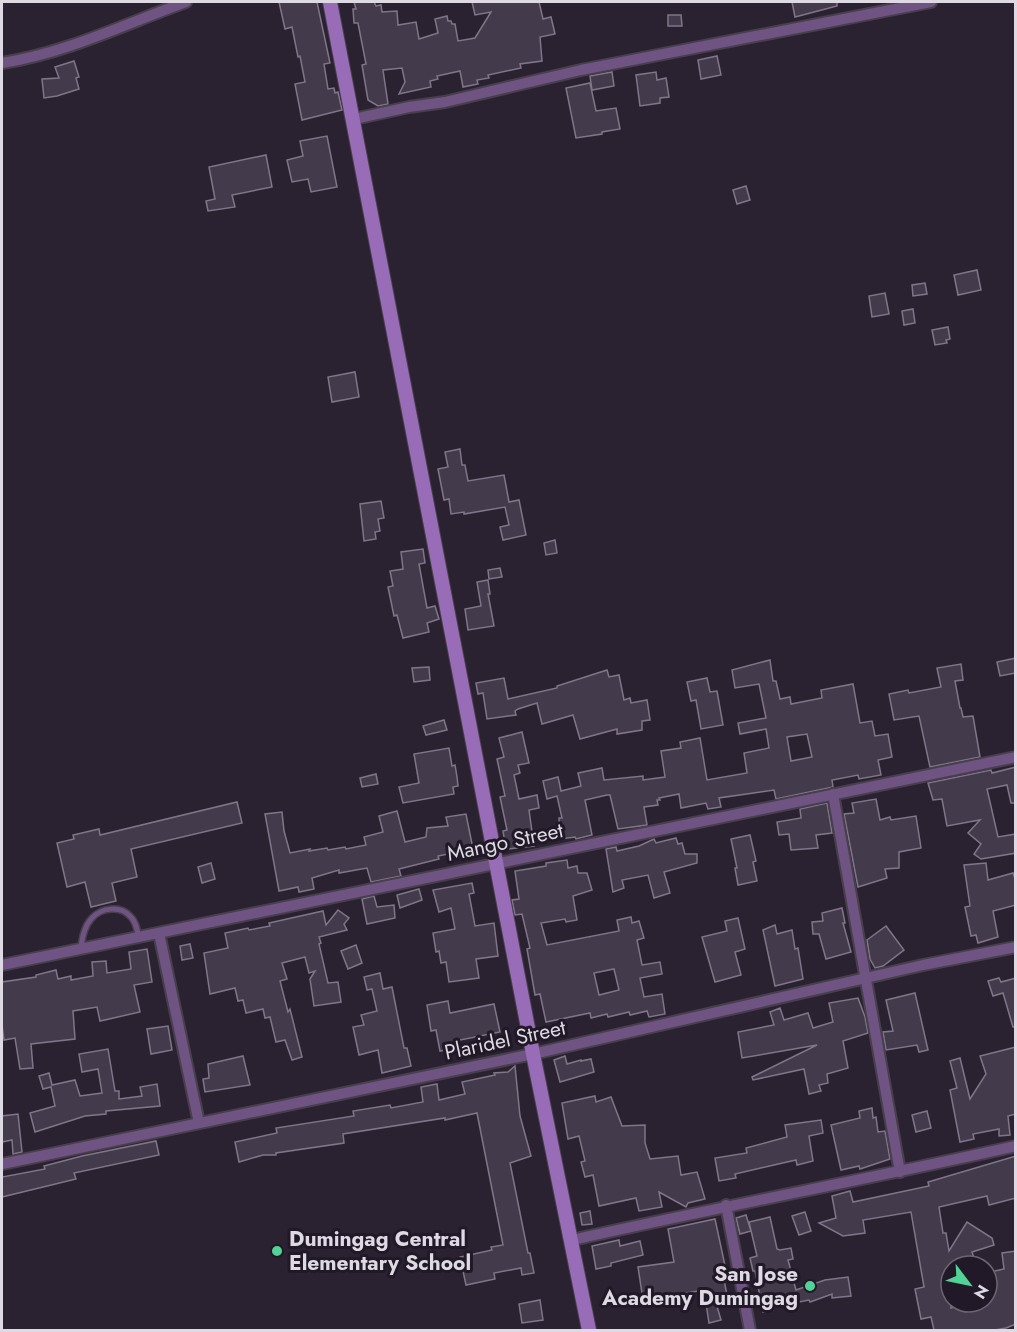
<svg xmlns="http://www.w3.org/2000/svg" width="1017" height="1332" font-family="Jost,sans-serif">
<style>
.building{fill:#433a4b;stroke:#817689;stroke-width:1.5;fill-rule:evenodd}
.lines{fill:none;stroke-linecap:round;stroke-linejoin:round}
.lane-casing{stroke:#483f4d;stroke-width:8}
.street-casing{stroke:#483f4d;stroke-width:14}
.secondary-casing{stroke:#483f4d;stroke-width:16}
.lane{stroke:#6f5483;stroke-width:5}
.street{stroke:#6f5483;stroke-width:10}
.secondary{stroke:#996cb8;stroke-width:14}
.poi-dot{fill:#51d397;stroke:#211927;stroke-width:2}
.labels{text-anchor:middle;stroke-width:6;stroke-linejoin:round;paint-order:stroke}
.street-label{font-size:21px;fill:#ded9e3;stroke:#211927}
.poi-label{font-size:21px;font-weight:bold;fill:#ded9e3;stroke:#211927;text-anchor:start}
</style>
<rect width="100%" height="100%" fill="#2b2231"/>
<g class="building">
<polygon points="279,2 317,2 330,63 324,64 328,89 334,88 335,93 338,92 342,110 302,120 295,84 305,82 300,56 298,57 292,27 285,29"/>
<polygon points="354,2 374,2 376,6 381,5 382,12 397,11 398,25 416,22 419,39 438,33 435,19 447,16 448,21 451,21 452,24 455,24 458,41 475,38 491,12 475,15 472,2 539,2 543,19 551,17 555,34 540,37 542,61 520,64 521,68 488,75 489,78 477,80 478,84 463,87 460,71 437,76 438,79 430,81 431,87 399,94 405,82 402,68 383,70 388,104 378,106 368,100 362,65 366,64 358,23 354,23 353,9 356,9"/>
<polygon points="792,2 837,2 837,6 795,17"/>
<polygon points="668,15 681,15 682,26 668,26"/>
<polygon points="717,56 721,75 701,79 698,60"/>
<polygon points="74,61 79,77 76,78 79,89 57,96 44,98 42,79 59,78 55,67"/>
<polygon points="612,72 614,86 592,90 590,76"/>
<polygon points="656,72 657,80 666,78 669,97 660,98 660,103 640,106 636,75"/>
<polygon points="590,83 596,111 616,108 620,129 602,132 602,134 576,138 566,88"/>
<polygon points="327,136 337,187 311,192 308,179 292,182 287,160 303,156 300,141"/>
<polygon points="266,155 272,187 232,195 235,207 208,211 206,201 215,199 209,167"/>
<polygon points="746,186 750,200 737,204 733,190"/>
<polygon points="977,270 981,290 958,295 954,275"/>
<polygon points="925,283 927,294 913,296 912,285"/>
<polygon points="885,293 889,314 872,317 869,296"/>
<polygon points="913,309 915,323 904,325 902,311"/>
<polygon points="948,327 950,339 946,340 947,343 935,345 932,330"/>
<polygon points="355,372 359,397 332,402 328,377"/>
<polygon points="460,449 462,465 465,465 468,481 504,475 509,502 519,500 526,535 503,540 500,527 509,525 505,507 464,514 464,512 451,514 449,499 444,500 438,469 448,467 445,452"/>
<polygon points="381,501 384,518 378,519 380,531 375,532 376,539 364,541 360,504"/>
<polygon points="555,540 557,553 546,555 544,543"/>
<polygon points="423,549 425,563 419,564 427,608 435,606 439,619 427,623 429,632 403,638 397,615 394,616 388,587 393,586 390,571 403,569 401,552"/>
<polygon points="500,568 502,577 489,579 488,570"/>
<polygon points="488,580 490,594 488,594 494,626 468,630 465,609 481,606 477,582"/>
<polygon points="1016,658 1016,673 1000,676 997,662"/>
<path d="M770,660L773,681H776L780,699L790,697L791,704L822,698L821,690L853,684L860,723L872,721L875,736L888,734L892,757L878,760L881,775L859,779L858,775L832,780L833,787L776,799L774,790L719,798L721,807L708,809L706,803L681,808L679,794L659,798L660,800H657L658,805L644,807L647,825L618,829L610,795H607L585,800L592,835L576,839L575,837L560,839L559,818H562L557,796L547,799L543,781L558,777L561,791L581,786L578,773L602,768L604,780L643,776V780L665,777L661,751L681,748L680,742L700,738L707,780L747,773L744,753L769,748L766,729L740,734L738,723L766,718L759,684L735,688L732,670ZM807,734L812,757L791,761L787,737Z"/>
<polygon points="961,664 963,680 955,681 960,708 961,708 963,717 973,716 980,757 930,767 919,716 894,720 889,694 908,690 909,693 941,687 937,668"/>
<polygon points="429,667 430,680 414,682 412,668"/>
<polygon points="607,670 609,677 619,675 624,700 630,698 631,703 647,700 650,720 642,721 642,730 617,734 617,729 580,739 573,715 542,724 537,703 518,709 515,711 516,715 487,719 483,693 478,694 476,683 504,678 508,699 557,688 557,686"/>
<polygon points="707,678 710,692 717,691 723,725 701,729 696,700 691,701 687,682"/>
<polygon points="444,720 447,730 426,735 423,726"/>
<polygon points="522,732 529,763 518,765 520,773 514,775 519,799 537,795 539,808 529,810 534,846 508,849 507,844 505,844 503,831 507,830 500,797 505,796 497,759 504,757 499,738"/>
<polygon points="449,748 452,766 455,765 457,777 458,786 453,787 454,794 403,803 399,787 419,783 414,754"/>
<polygon points="1016,767 1016,803 1011,803 1007,785 987,789 998,837 1016,834 1016,853 981,859 974,854 981,844 968,833 980,820 947,826 942,799 933,800 928,783 991,770 992,773"/>
<polygon points="376,774 378,784 362,787 360,778"/>
<polygon points="876,799 880,820 890,817 891,820 916,816 921,848 899,852 899,868 885,869 887,878 858,887 844,814 854,813 852,803"/>
<polygon points="237,802 242,823 131,849 137,877 112,883 116,901 91,907 85,882 67,887 57,843 74,839 73,835 99,829 100,835"/>
<polygon points="827,803 832,833 816,835 818,848 791,850 789,834 779,835 777,822 801,818 800,809"/>
<polygon points="397,811 405,842 426,837 427,828 448,826 446,817 466,814 473,849 438,856 439,859 399,869 401,876 371,882 367,868 339,873 339,870 312,878 314,889 299,892 298,887 279,891 265,814 282,812 284,831 290,853 310,849 309,851 327,848 328,850 345,847 346,849 366,845 364,837 383,832 379,816"/>
<polygon points="750,835 756,861 753,862 757,881 738,885 735,868 737,868 731,839"/>
<polygon points="676,838 678,844 682,843 685,854 697,854 697,863 664,872 670,893 654,898 648,875 622,880 624,888 613,892 606,849 616,847 617,851 639,846 654,839 656,843"/>
<path d="M567,860L568,868L577,866L578,873H587L592,890L573,896L577,920L566,922L565,919L541,923L547,945L619,931L617,920L631,917L632,923L639,921L644,938L637,940L642,965L660,962L662,974L640,978L644,997L662,994L665,1014L649,1017L647,1011L630,1015L629,1012L608,1017L607,1014L591,1018L590,1013L546,1022L540,994L535,995L527,949L530,948L522,914L515,915L512,900L519,899L515,871L546,866V863ZM614,969L619,990L599,995L594,973Z"/>
<polygon points="211,863 215,879 202,883 198,867"/>
<polygon points="986,863 988,880 1013,873 1016,882 1016,905 993,911 998,937 978,943 976,935 971,936 965,907 970,906 964,865"/>
<polygon points="472,883 474,893 469,894 475,926 494,923 498,956 476,959 479,978 449,982 446,962 441,963 439,951 436,952 433,933 455,929 451,908 439,912 433,890"/>
<polygon points="419,889 422,900 400,908 397,895"/>
<polygon points="374,896 377,907 394,905 395,918 367,924 362,899"/>
<polygon points="842,908 845,923 843,923 851,952 826,959 819,934 813,934 812,922 823,921 822,913"/>
<polygon points="338,910 349,918 344,924 347,930 319,937 321,943 319,944 328,983 338,982 341,1002 314,1006 310,979 315,971 309,973 305,957 282,963 287,979 280,981 288,1012 290,1009 302,1057 292,1060 285,1040 276,1042 270,1017 265,1018 263,1009 246,1013 243,1000 238,1001 235,988 210,994 204,953 228,948 225,933 248,928 249,930 270,926 269,923 323,911 326,925"/>
<polygon points="738,918 745,949 735,952 741,975 715,982 702,937 727,931 725,921"/>
<polygon points="775,925 777,934 792,930 795,949 798,948 803,979 775,986 763,930"/>
<polygon points="886,926 904,950 883,966 875,968 870,959 867,940"/>
<polygon points="190,944 193,958 182,960 180,946"/>
<polygon points="356,945 362,963 348,969 341,951"/>
<polygon points="147,949 152,982 134,985 140,1012 100,1021 97,1007 73,1011 75,1039 31,1044 33,1068 20,1069 15,1038 4,1040 2,1025 2,982 36,977 36,975 56,970 58,979 71,976 71,980 93,976 92,962 106,961 107,973 131,969 129,952"/>
<polygon points="380,973 383,989 392,987 404,1048 407,1048 411,1066 382,1073 378,1050 359,1055 353,1027 364,1025 361,1015 377,1011 372,989 367,990 364,977"/>
<polygon points="999,978 1001,982 1016,978 1016,1027 1013,1027 1003,993 993,996 988,981"/>
<polygon points="915,993 928,1050 919,1052 917,1045 886,1050 883,1032 893,1031 886,1000"/>
<polygon points="858,998 865,1017 868,1033 843,1041 848,1068 827,1074 828,1083 819,1085 821,1091 809,1094 804,1069 753,1080 752,1077 817,1045 742,1058 738,1032 774,1025 770,1012 780,1008 784,1020 808,1013 813,1028 833,1022 829,1003"/>
<polygon points="448,1001 450,1013 494,1004 500,1032 455,1041 456,1048 440,1051 436,1030 431,1031 427,1005"/>
<polygon points="168,1026 172,1050 151,1054 147,1029"/>
<polygon points="1016,1047 1016,1114 1008,1116 1010,1135 999,1136 999,1129 973,1134 974,1139 960,1142 950,1090 957,1088 950,1061 960,1058 970,1099 986,1074 980,1056"/>
<polygon points="108,1049 115,1091 119,1091 119,1099 142,1096 140,1087 157,1084 160,1106 106,1111 106,1114 85,1116 35,1132 30,1113 55,1106 51,1087 43,1089 39,1076 49,1073 52,1085 75,1080 80,1096 102,1093 98,1069 82,1072 79,1054"/>
<polygon points="243,1056 250,1085 205,1092 203,1079 209,1078 208,1064"/>
<polygon points="565,1056 567,1064 581,1060 581,1061 591,1059 594,1072 560,1082 554,1060"/>
<polygon points="515,1066 520,1116 531,1156 510,1163 528,1253 530,1253 534,1273 522,1275 521,1268 494,1273 495,1279 466,1285 460,1257 492,1250 491,1247 503,1245 477,1113 445,1120 445,1118 343,1134 344,1143 276,1153 276,1155 263,1155 239,1162 235,1142 277,1133 276,1128 354,1116 353,1111 390,1105 391,1108 423,1102 421,1087 437,1084 439,1100 465,1094 462,1082 495,1075 494,1073 508,1072"/>
<polygon points="595,1096 596,1102 611,1097 622,1126 645,1125 645,1143 650,1159 678,1156 681,1175 697,1172 705,1199 688,1203 686,1207 659,1192 662,1207 639,1211 636,1198 599,1206 593,1175 585,1177 581,1162 585,1161 579,1136 568,1139 562,1103"/>
<polygon points="872,1108 873,1118 876,1117 878,1132 885,1131 890,1159 860,1169 859,1166 841,1170 831,1125 860,1118 859,1111"/>
<polygon points="927,1111 931,1128 916,1132 912,1115"/>
<polygon points="18,1114 22,1152 13,1154 12,1140 2,1142 2,1116"/>
<polygon points="821,1120 823,1133 809,1136 813,1161 797,1165 796,1160 735,1174 736,1178 719,1181 715,1158 747,1153 746,1148 787,1137 785,1125"/>
<polygon points="156,1141 159,1155 74,1173 76,1179 2,1197 2,1177 45,1169 44,1166 82,1156"/>
<polygon points="1016,1156 1016,1198 989,1205 987,1196 939,1207 943,1233 946,1233 949,1251 967,1222 992,1238 994,1245 972,1252 975,1261 961,1266 951,1266 951,1308 970,1302 987,1302 987,1286 992,1284 990,1272 1004,1269 1002,1253 1016,1251 1016,1324 1006,1328 995,1330 934,1330 931,1317 921,1319 915,1289 924,1287 911,1212 863,1220 865,1233 843,1236 819,1223 836,1218 832,1196 850,1191 853,1202 929,1186 928,1182"/>
<polygon points="590,1211 592,1224 582,1225 580,1213"/>
<polygon points="805,1212 811,1231 799,1235 792,1216"/>
<polygon points="746,1215 751,1231 740,1234 736,1218"/>
<polygon points="770,1217 777,1249 780,1250 791,1248 793,1259 788,1260 796,1290 825,1280 848,1277 851,1296 832,1298 832,1294 810,1302 809,1300 773,1307 773,1310 763,1312 755,1271 753,1271 750,1258 757,1256 749,1222"/>
<polygon points="715,1219 727,1275 723,1275 728,1300 716,1303 721,1320 709,1323 704,1290 643,1300 638,1267 674,1262 668,1229"/>
<polygon points="619,1240 620,1246 640,1241 643,1255 611,1263 611,1266 596,1269 592,1246"/>
<polygon points="540,1300 543,1320 522,1323 519,1304"/>
</g>
<g class="lines">
<defs>
<path id="lane" d="M81,948C82,938 84,926 92,918C101,908 120,905 130,916C136,921 137,930 139,938"/>
<g id="street">
<path d="M2,63C66,53 125,24 186,2"/>
<polyline points="354,119 409,107 445,102 581,70 931,2"/>
<polyline points="833,794 900,1172"/>
<polyline points="159,933 199,1123"/>
<polyline points="2,965 1016,757"/>
<polyline points="2,1164 533,1054 923,965 1016,947"/>
<polyline points="726,1205 750,1330"/>
<path d="M572,1240C719,1207 868,1179 1016,1146"/>
</g>
<polyline id="secondary" points="330,2 533,1054 589,1330"/>
</defs>
<use href="#lane" class="lane-casing"/>
<use href="#street" class="street-casing"/>
<use href="#secondary" class="secondary-casing"/>
<use href="#lane" class="lane"/>
<use href="#street" class="street"/>
<use href="#secondary" class="secondary"/>
</g>
<g class="poi-dot">
<circle cx="277" cy="1251" r="6"/>
<circle cx="810" cy="1286" r="6"/>
</g>
<g class="labels">
<g class="street-label">
<text transform="translate(505 842) rotate(-12)" y="7">Mango Street</text>
<text transform="translate(505 1040) rotate(-12)" y="7">Plaridel Street</text>
</g>
<g class="poi-label">
<text x="289" y="1246">Dumingag Central<tspan x="289" dy="24">Elementary School</tspan></text>
<text x="798" y="1281" text-anchor="end">San Jose<tspan x="798" dy="24">Academy Dumingag</tspan></text>
</g>
</g>
<rect width="1017" height="1332" fill="none" stroke="#ded9e3" stroke-width="6"/>
<g transform="translate(969 1284) rotate(122)"><circle r="28" fill="#211927" stroke="#6d6672" stroke-width="1.5"/>
<path d="M0-4.5L10 22L0 15L-10 22Z" fill="#51d397"/>
<text y="-9" font-size="16" font-weight="bold" text-anchor="middle" fill="#ded9e3">N</text>
</g>
</svg>
